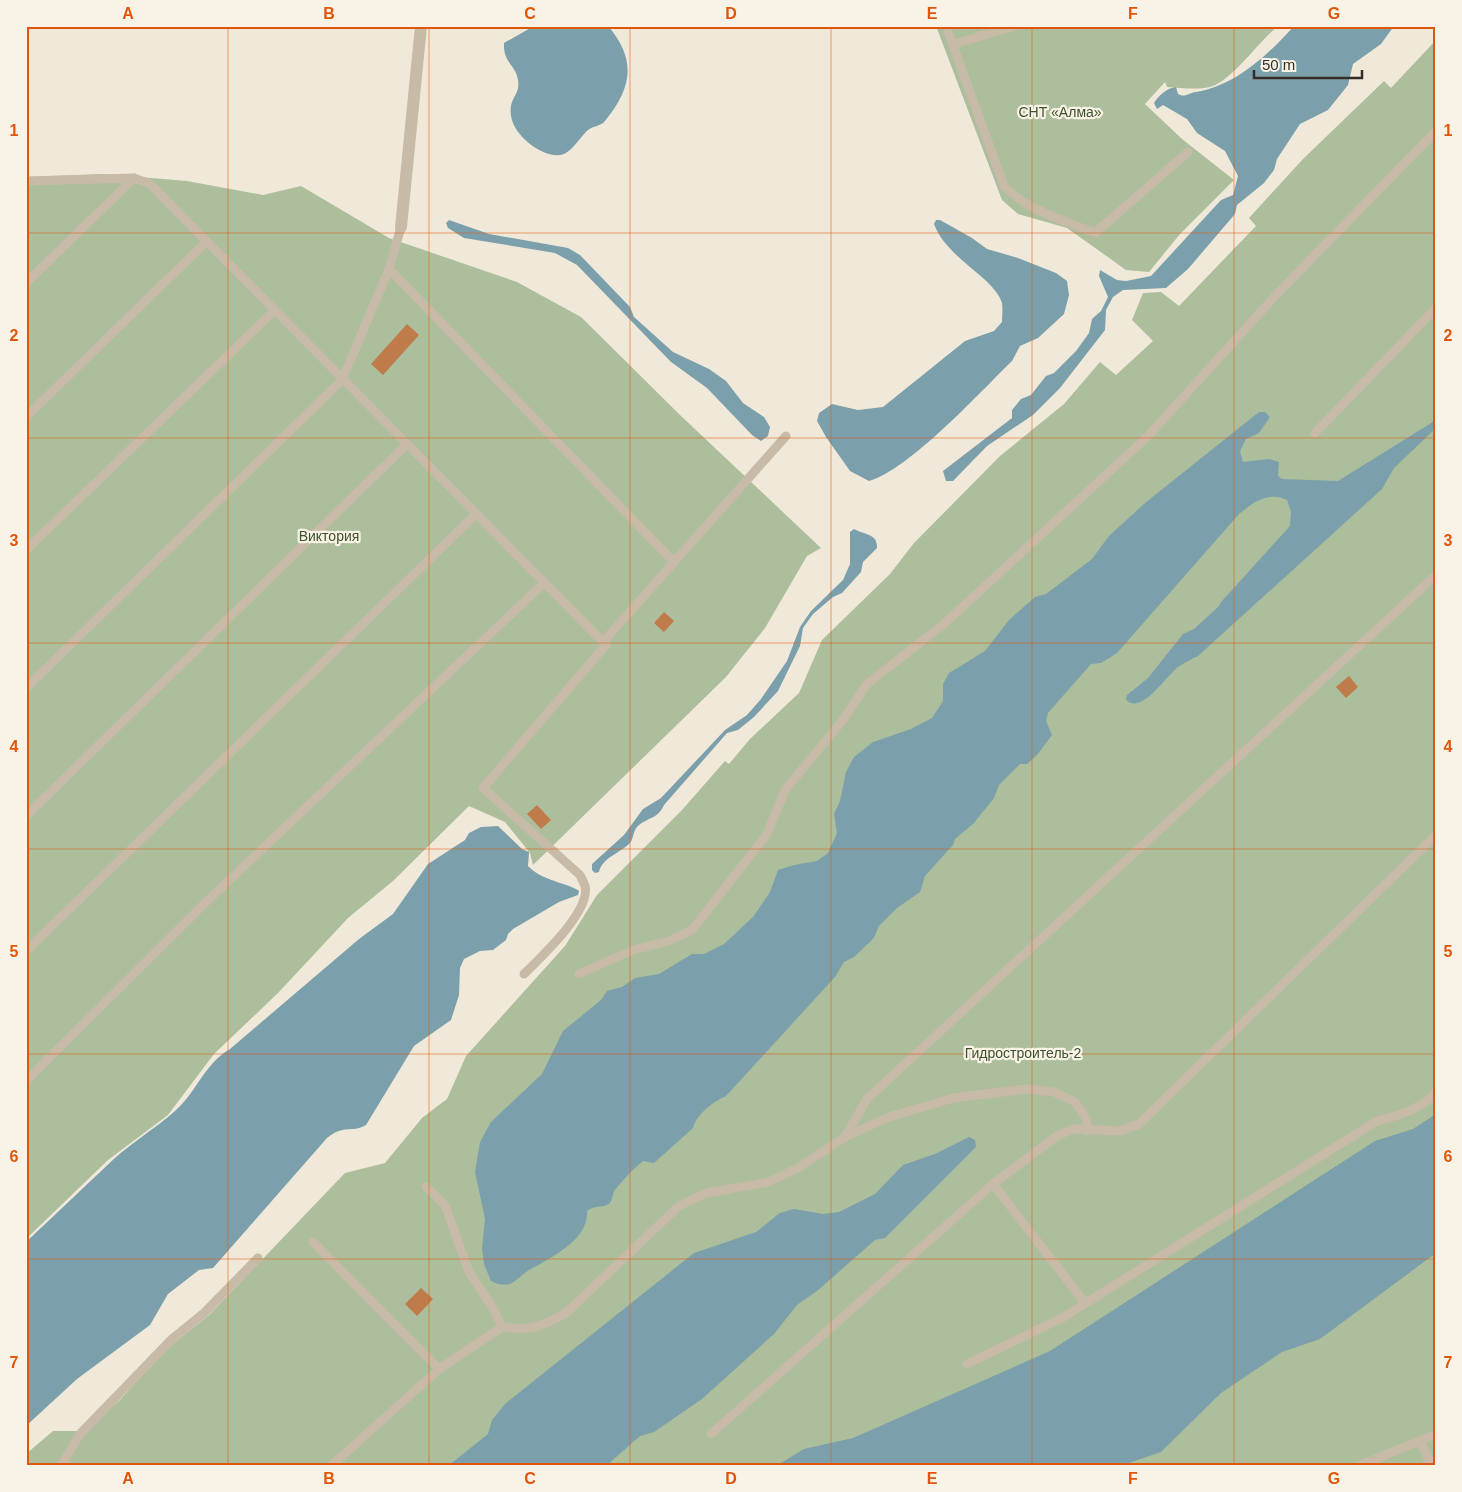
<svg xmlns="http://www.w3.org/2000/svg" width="1462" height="1492" font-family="Arial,sans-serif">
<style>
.green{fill:#acbe9b}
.water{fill:#7ba0ab}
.building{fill:#bf7b49}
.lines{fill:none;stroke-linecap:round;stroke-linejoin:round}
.lane{stroke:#c7bba7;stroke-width:9}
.street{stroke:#c7bba7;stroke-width:12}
.grid{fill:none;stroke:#df570d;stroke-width:1;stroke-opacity:0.55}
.labels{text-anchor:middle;stroke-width:4.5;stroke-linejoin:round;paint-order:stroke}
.park-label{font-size:14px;fill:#3d502c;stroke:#f8f3e6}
.neatline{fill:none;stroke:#df570d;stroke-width:2}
.grid-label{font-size:16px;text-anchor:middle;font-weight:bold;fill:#df570d}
</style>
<rect width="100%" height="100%" fill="#f0e9da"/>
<g class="green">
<path d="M936,26H1278C1259,41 1231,82 1210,87C1196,90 1181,88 1167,87L1165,82L1145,104L1182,139L1234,180L1180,234L1149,272L1126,270L1067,228L1018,214L1002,200Z"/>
<polygon points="1436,40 1436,1466 26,1466 26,1454 53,1431 83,1431 120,1400 164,1351 209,1315 345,1173 385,1163 422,1118 447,1099 466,1056 565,946 597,895 682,810 725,761 729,764 750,739 799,693 822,640 890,574 914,543 1000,456 1064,404 1100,362 1116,375 1153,341 1132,320 1143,293 1161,292 1179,306 1256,226 1249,218 1303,159 1384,81 1391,88"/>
<polygon points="103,174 187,181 263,195 301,186 389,238 517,282 581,317 680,415 821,548 807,556 765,628 726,677 533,865 530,853 505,822 469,806 393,881 348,918 278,993 214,1054 168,1115 108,1160 26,1239 26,177"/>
</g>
<g class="water">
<path d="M534,26H608C637,60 632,88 605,121C601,126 593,126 588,130C581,136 573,150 564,154C546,161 516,137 512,120C506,98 521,97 518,80C516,65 503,63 504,43Z"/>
<path d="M1294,26H1394L1381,44L1353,64L1348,85L1328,110L1300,124L1277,159L1274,170L1264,183L1237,205L1235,214L1188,269L1166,288L1123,290L1113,297L1106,310L1105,330L1060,388L1033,415L987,446L953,481H946L943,471L1012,418V410L1021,399L1031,395L1046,376L1054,373L1076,351L1089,333L1092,319L1101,311L1108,297L1099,276L1100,270L1117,280L1126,281L1151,276L1221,200L1233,195L1238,176L1225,151L1197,133L1187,119L1163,105L1157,109L1154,103C1159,95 1167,88 1176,87L1178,94C1186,98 1188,93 1196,92C1235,86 1268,55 1294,26Z"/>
<polygon points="449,220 489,234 568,248 580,255 630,307 634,317 673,352 709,369 726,381 743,403 764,417 770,427 768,436 761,441 752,435 707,388 671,362 577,265 555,253 464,238 448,228 446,223"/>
<path d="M936,220H940L972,238L987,249L1018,258L1056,273L1067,281L1069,295L1064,314L1038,338L1020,346L1012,361C980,392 909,470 869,481L850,471L826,437L817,421L819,413L832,404L858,410L883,407L965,341L994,331L1002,322C1002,316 1003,308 1002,303C994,277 947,259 934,224Z"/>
<path d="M1259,412H1265L1270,417L1259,433L1246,439L1240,451L1243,462L1269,459L1279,462L1278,476L1282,479L1338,481L1436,420V428L1394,468L1382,489L1198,656C1191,659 1184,663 1178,667C1166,676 1142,715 1126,700L1127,695L1148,678L1183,634L1194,629L1218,607L1222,601L1290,526L1291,512L1287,500C1268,491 1254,502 1239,514L1117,653L1101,663L1091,664L1048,713L1046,721L1052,735L1037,755L1027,764H1020L999,785L994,798L973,824L955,839L953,845L925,876L920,892L897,908L879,926L874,938L854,957L844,962L835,977L726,1096C713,1102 697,1114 693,1128L654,1163L643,1161C633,1169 623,1180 615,1190C612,1194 613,1200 609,1204C602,1208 594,1205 587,1211C589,1240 550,1258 529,1270C522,1274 517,1281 510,1284C503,1286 497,1284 491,1281L484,1264L482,1248L485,1219L475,1172L480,1142L491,1122L542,1074L563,1031L601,1000L607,991L622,987L635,978L659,974L692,954H704L724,944L753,917L770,892L778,870L794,865L817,861L828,853L837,833L834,814L840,801L846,772L854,757L873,742L911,729L932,718L943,701V684L949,673L985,651L1009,620L1035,597L1046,594L1092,559L1109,536L1145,503Z"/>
<path d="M854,529C865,535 878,534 877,548L863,562L861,572L842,593L833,597L813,614L803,628L800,646L778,691L754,717L738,730L727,733L664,805C658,819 648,817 638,826C633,830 634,838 630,843C620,853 602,858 599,872L595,873L592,870V864L624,835L643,809L661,798L725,730L747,715L761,699L787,661L800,627L811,611L843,580L850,564V532Z"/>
<path d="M498,826L522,849L529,852L528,866C542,880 559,881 576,889L579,891L578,895L559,902L513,929L508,934L506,940L493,950L480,951L464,959L460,968L459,995L451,1020L414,1046L366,1125C350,1134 346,1123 327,1138L213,1268L199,1270L168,1294L150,1325L77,1379L26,1426V1242C56,1214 85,1186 115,1158C134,1141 156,1128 175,1111C197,1092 203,1065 230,1049L359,939L393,914L428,864L465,840L469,833L481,827Z"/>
<polygon points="1436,1114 1436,1253 1320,1339 1282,1352 1221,1393 1161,1452 1120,1466 776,1466 804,1449 853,1438 1050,1351 1375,1141 1413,1129"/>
<polygon points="969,1137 975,1140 976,1147 885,1238 875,1240 817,1291 797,1305 774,1334 702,1399 654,1432 640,1436 606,1466 448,1466 488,1434 492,1420 506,1403 694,1253 756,1232 780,1213 794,1209 823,1214 839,1212 875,1194 903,1165 935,1154"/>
</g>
<g class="building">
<polygon points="407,324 419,335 383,375 371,364"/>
<polygon points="664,612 674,621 664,632 654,623"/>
<polygon points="1349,676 1358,687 1346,698 1336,687"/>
<polygon points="537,805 551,820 541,829 527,814"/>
<polygon points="421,1288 433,1299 417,1316 405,1304"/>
</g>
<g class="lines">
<g class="lane">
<path d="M946,26L1004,186C1028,211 1063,220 1095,233L1188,152"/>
<polyline points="954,44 1015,26"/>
<path d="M26,181L134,178L150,184L606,645L483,788L580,875C581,878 584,882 585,886C591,911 541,957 524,974"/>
<polyline points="389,269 674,562"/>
<polyline points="26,283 134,178"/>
<polyline points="26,417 206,242"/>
<polyline points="1315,433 1436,308"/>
<polyline points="26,550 274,311"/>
<polyline points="603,642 786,436"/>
<polyline points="26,688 342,380 389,269 401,227"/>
<polyline points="26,816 406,445"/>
<polyline points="26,951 475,515"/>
<polyline points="579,974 633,950 669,941 692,930 767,834 785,790 843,720 867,684 944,624 1148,436 1276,295 1436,131"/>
<polyline points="26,1081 205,903 544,583"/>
<polyline points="845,1137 867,1099 1436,575"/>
<polyline points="993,1184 1085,1303"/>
<polyline points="426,1187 445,1205 469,1272 494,1310 502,1327"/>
<polyline points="313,1242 439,1369"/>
<path d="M967,1364L1062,1318L1377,1121C1399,1115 1420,1110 1436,1092"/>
<polyline points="711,1434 993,1184 1057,1136 1073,1129 1120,1131 1139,1124 1436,835"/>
<polyline points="1420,1441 1432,1466"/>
<polyline points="61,1466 80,1434 172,1339 204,1313 258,1258"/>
<path d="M331,1466L439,1369L502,1327C530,1331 541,1327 566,1313L679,1206L706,1193L768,1182L798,1168L845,1137L889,1117L953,1098L1027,1089L1054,1092L1075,1102L1086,1118L1088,1131"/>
<polyline points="1359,1466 1436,1434"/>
</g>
<polyline class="street" points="401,227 421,26"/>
</g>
<path class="grid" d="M228,26V1466M429,26V1466M630,26V1466M831,26V1466M1032,26V1466M1234,26V1466M26,233H1436M26,438H1436M26,643H1436M26,849H1436M26,1054H1436M26,1259H1436"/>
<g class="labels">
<g class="park-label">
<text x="1060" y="117">СНТ «Алма»</text>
<text x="329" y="541">Виктория</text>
<text x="1023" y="1058">Гидростроитель-2</text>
</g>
</g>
<rect width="1462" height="1492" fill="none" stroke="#f8f3e6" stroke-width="55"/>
<path d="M1254 70v8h108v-8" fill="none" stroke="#342d27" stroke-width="2.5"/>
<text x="1262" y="70" font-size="15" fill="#342d27" stroke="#f8f3e6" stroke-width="4" paint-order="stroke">50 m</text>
<rect x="28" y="28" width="1406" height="1436" class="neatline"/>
<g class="grid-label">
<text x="128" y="19">A</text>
<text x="329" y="19">B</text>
<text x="530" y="19">C</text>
<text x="731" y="19">D</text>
<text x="932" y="19">E</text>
<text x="1133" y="19">F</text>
<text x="1334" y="19">G</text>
<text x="14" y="136">1</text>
<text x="1448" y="136">1</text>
<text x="14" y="341">2</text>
<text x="1448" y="341">2</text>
<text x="14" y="546">3</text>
<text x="1448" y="546">3</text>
<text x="14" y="752">4</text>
<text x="1448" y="752">4</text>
<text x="14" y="957">5</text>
<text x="1448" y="957">5</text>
<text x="14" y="1162">6</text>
<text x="1448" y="1162">6</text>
<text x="14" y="1368">7</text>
<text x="1448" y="1368">7</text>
<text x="128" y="1484">A</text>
<text x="329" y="1484">B</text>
<text x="530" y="1484">C</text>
<text x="731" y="1484">D</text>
<text x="932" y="1484">E</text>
<text x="1133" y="1484">F</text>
<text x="1334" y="1484">G</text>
</g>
</svg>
